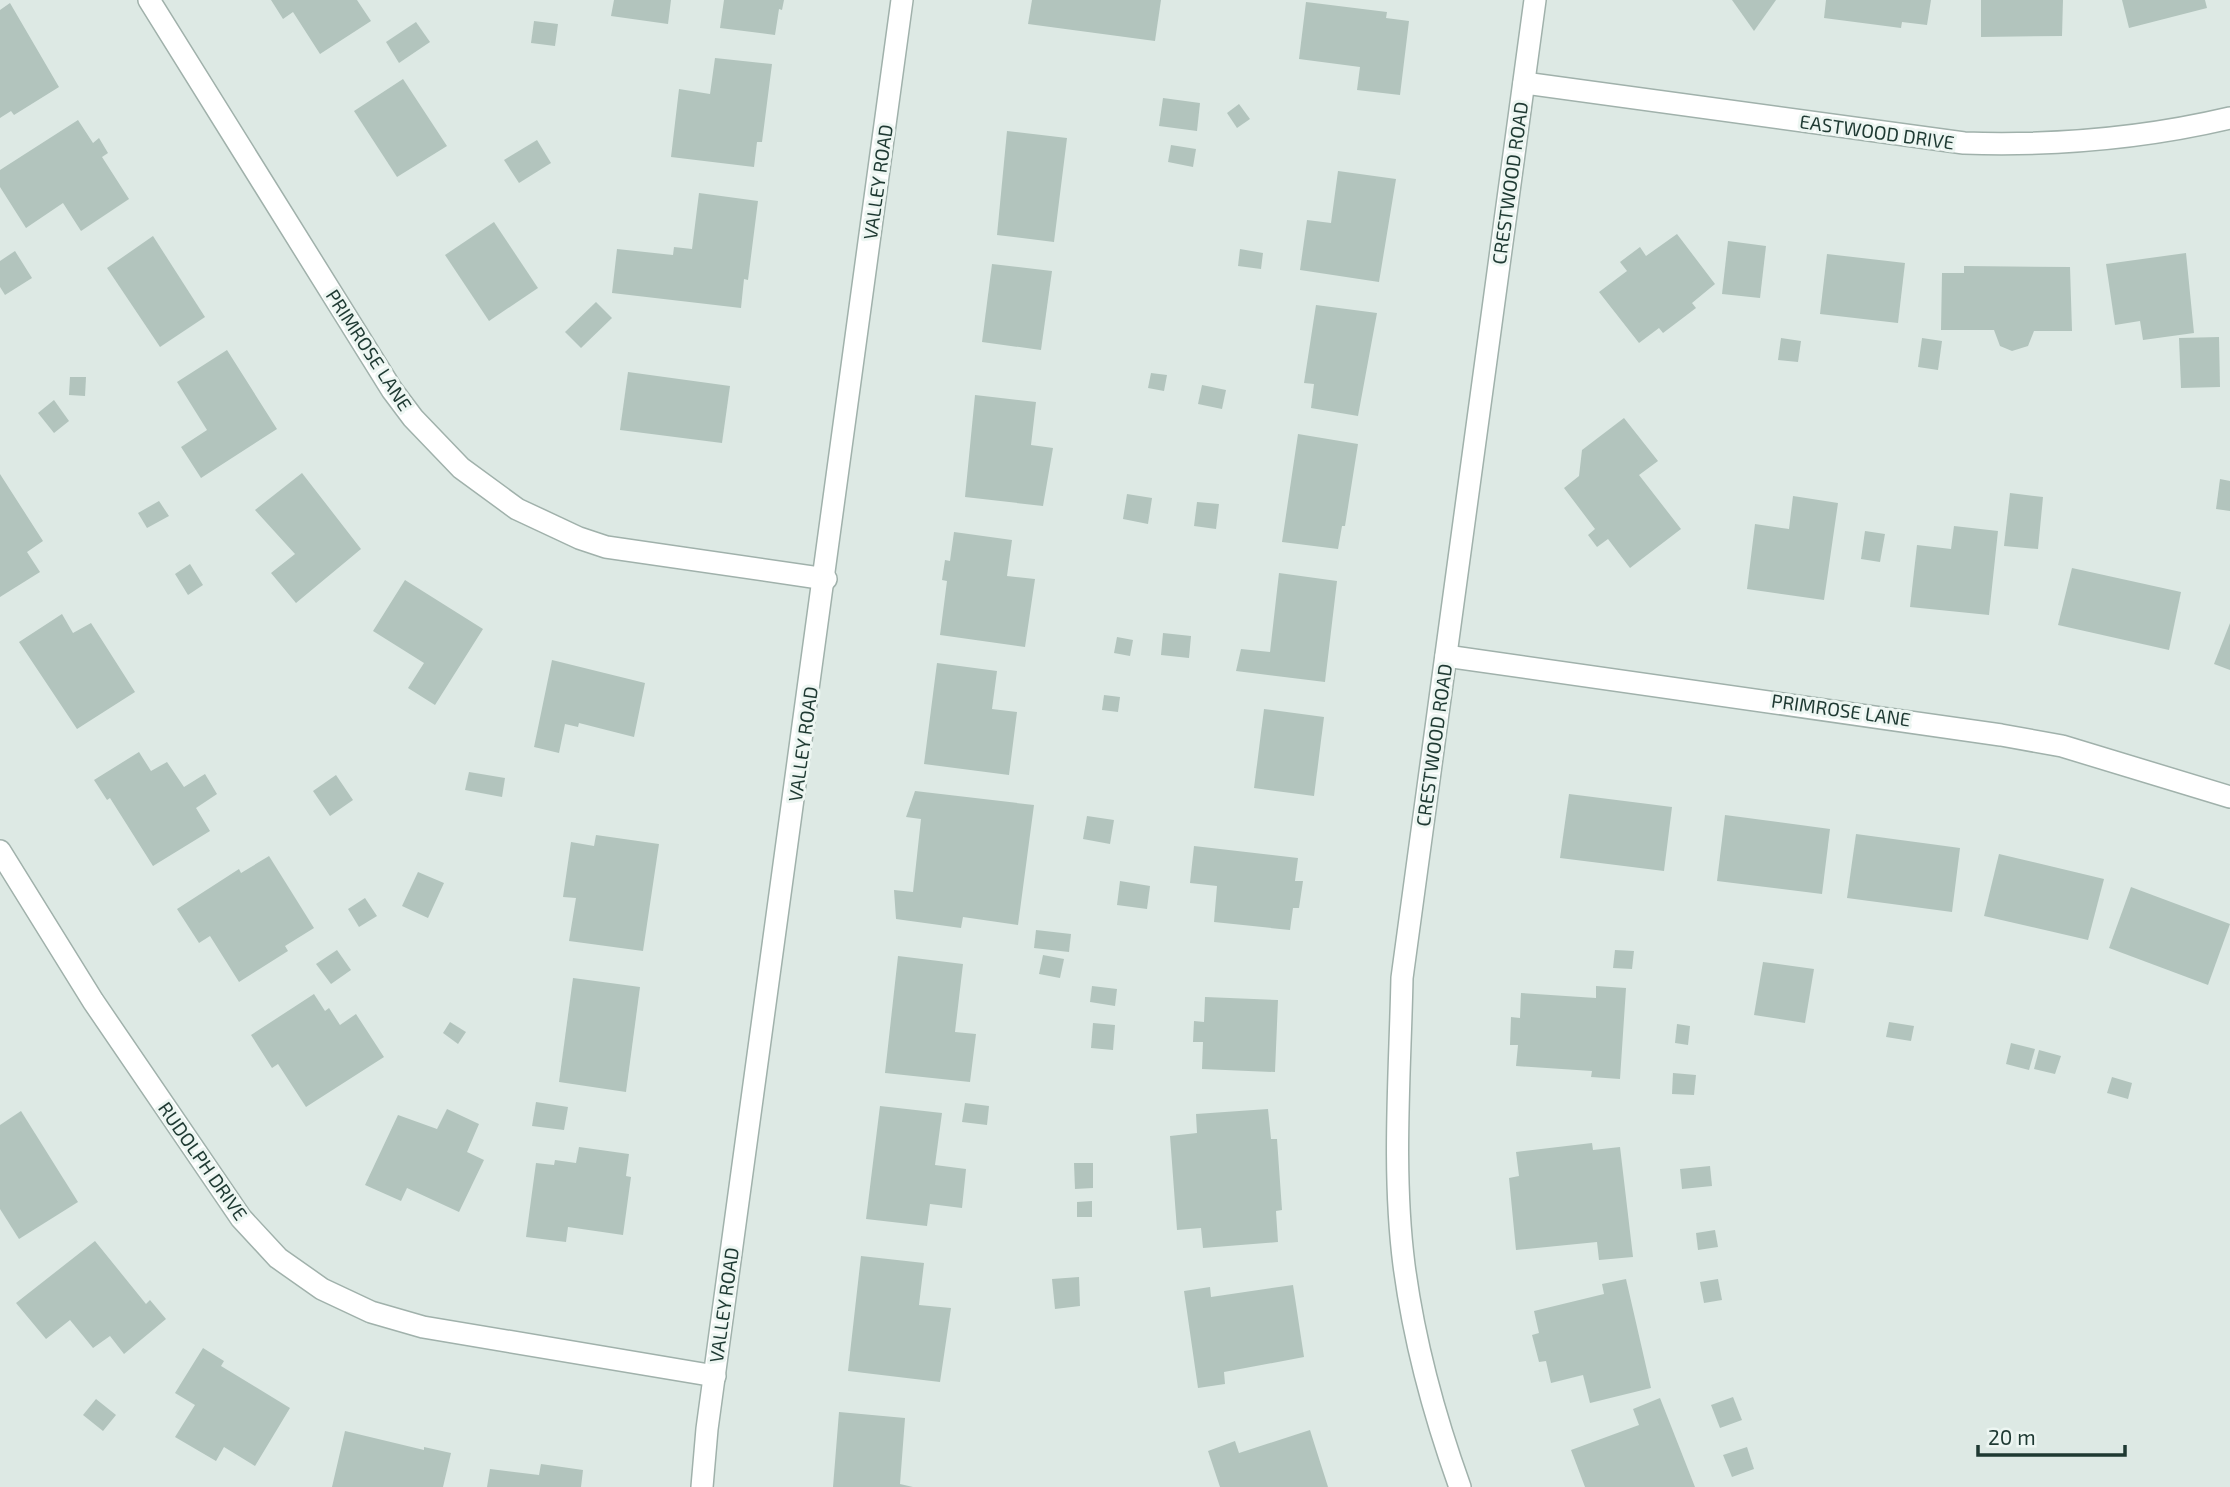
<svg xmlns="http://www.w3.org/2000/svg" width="2230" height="1487" font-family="'Exo 2',sans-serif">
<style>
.building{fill:#b2c4bd}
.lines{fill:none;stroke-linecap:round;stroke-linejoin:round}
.minor-casing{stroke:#a0b1ab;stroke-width:24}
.minor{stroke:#fff;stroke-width:21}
.labels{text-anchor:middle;stroke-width:6;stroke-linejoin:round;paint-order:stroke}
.street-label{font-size:19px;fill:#1e3932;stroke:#edf6f2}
</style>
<rect width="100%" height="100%" fill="#dde9e4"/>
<g class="building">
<polygon points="271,0 357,0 371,21 320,54 293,12 283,19"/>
<polygon points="614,0 671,0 668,24 611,16"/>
<polygon points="724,0 784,0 782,10 779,9 775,35 720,28"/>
<polygon points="1032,0 1161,0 1155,41 1028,24"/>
<polygon points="1732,0 1776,0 1754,31"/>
<polygon points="1826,0 1931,0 1927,25 1902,22 1901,28 1824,18"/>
<polygon points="1981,0 2063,0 2062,36 1981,37"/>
<polygon points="2122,0 2205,0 2207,8 2129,28"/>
<polygon points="1306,2 1387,12 1386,18 1409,21 1400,95 1357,90 1360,67 1299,59"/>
<polygon points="10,3 59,87 14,115 11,111 0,118 0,10"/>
<polygon points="534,21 558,24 555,46 531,43"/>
<polygon points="416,22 430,42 399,63 386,42"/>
<polygon points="715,58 772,64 762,142 757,142 754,167 671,157 679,89 710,94"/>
<polygon points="403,79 447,146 397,177 354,111"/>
<polygon points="1163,98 1200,103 1197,131 1159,126"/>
<polygon points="1239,104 1250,119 1237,128 1227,113"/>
<polygon points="78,120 93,143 99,138 108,153 102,157 129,199 81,231 63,203 26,228 0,187 0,170"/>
<polygon points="1007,131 1067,138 1054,242 997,235"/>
<polygon points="537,140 551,163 519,183 504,160"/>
<polygon points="1171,145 1196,149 1193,167 1168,162"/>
<polygon points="1338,171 1396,179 1379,282 1300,270 1307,220 1331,223"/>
<polygon points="699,193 758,201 748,280 744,279 741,308 612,293 617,249 673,255 674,247 692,249"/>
<polygon points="494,222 538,288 489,321 445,255"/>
<polygon points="1677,234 1715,284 1692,303 1696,308 1663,333 1659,328 1639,343 1599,292 1627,271 1620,262 1640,247 1646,256"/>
<polygon points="153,236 205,317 160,347 107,268"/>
<polygon points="1728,241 1766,246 1760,298 1722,294"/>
<polygon points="1240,249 1263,253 1261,269 1238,266"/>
<polygon points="15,251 32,278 5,295 0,287 0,261"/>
<polygon points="2186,253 2194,333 2143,340 2140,321 2115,325 2106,264"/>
<polygon points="1827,254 1905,263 1898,323 1820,314"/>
<polygon points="992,264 1052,271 1041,350 982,342"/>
<polygon points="1964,266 2070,267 2072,331 2034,331 2028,346 2012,351 2000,346 1994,330 1941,330 1942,273 1964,273"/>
<polygon points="596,302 612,318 581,348 565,332"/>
<polygon points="1316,305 1377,313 1358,416 1311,408 1314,384 1304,383"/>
<polygon points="2219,337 2220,387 2181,388 2179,338"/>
<polygon points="1781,338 1801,341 1798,362 1778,360"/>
<polygon points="1922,338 1942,341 1938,370 1918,367"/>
<polygon points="227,350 277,429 201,478 181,447 207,430 177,382"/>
<polygon points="628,372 730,386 722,443 620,430"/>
<polygon points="1151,373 1167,375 1164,391 1148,388"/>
<polygon points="70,377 86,377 85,396 69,395"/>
<polygon points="1202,385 1226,390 1222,409 1198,404"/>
<polygon points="975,395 1036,402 1031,445 1053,448 1043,506 965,497"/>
<polygon points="54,400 69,421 54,433 38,413"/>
<polygon points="1624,418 1658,461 1639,475 1681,529 1630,568 1608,539 1597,547 1588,535 1595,529 1564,488 1579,476 1582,450"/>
<polygon points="1298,434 1358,444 1345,526 1342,526 1338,549 1282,542"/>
<polygon points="302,473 361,549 296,603 271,573 295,554 255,510"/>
<polygon points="0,474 43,541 27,552 40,572 0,597"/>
<polygon points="2220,479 2230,481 2230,511 2216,509"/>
<polygon points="2010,493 2043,497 2038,549 2004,546"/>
<polygon points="1127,494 1152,498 1148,524 1123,519"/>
<polygon points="1793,496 1838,503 1824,600 1747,589 1755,524 1789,529"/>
<polygon points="159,501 169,516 147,528 138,513"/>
<polygon points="1197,502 1219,504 1216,529 1194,526"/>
<polygon points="1954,526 1998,531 1989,615 1910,607 1917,545 1951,549"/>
<polygon points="1865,531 1885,534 1880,562 1861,559"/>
<polygon points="954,532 1012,540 1007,576 1035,579 1025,647 940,635 947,581 942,580 945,560 950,561"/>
<polygon points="190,564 203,585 188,595 175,574"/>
<polygon points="2072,568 2181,592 2169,650 2058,625"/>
<polygon points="1279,573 1337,581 1325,682 1236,671 1241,649 1270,652"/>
<polygon points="405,580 483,629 435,705 408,688 424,663 373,631"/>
<polygon points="62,614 73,633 91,623 135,692 77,729 19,642"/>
<polygon points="2230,623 2230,670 2214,664"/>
<polygon points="1163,633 1191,636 1189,658 1161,655"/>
<polygon points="1117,637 1133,640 1130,656 1114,653"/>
<polygon points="552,660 645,683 634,737 579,723 578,727 565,724 559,753 534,747"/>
<polygon points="937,663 997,671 992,709 1017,712 1009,775 924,764"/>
<polygon points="1104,695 1120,697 1118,712 1102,710"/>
<polygon points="1264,709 1324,717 1314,796 1254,788"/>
<polygon points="139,752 151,771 167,762 184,787 205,774 217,794 196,808 210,831 153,866 110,798 107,800 94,780"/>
<polygon points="469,772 505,778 502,797 465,790"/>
<polygon points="336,775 353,800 330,816 313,791"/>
<polygon points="915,791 1034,805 1018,925 963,917 961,928 896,919 894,890 913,892 921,819 906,817"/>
<polygon points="1569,794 1672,807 1664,871 1560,858"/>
<polygon points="1725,815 1830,829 1822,894 1717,881"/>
<polygon points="1087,816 1114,820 1110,844 1083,839"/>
<polygon points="1856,834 1960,848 1952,912 1847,898"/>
<polygon points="596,835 659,844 643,951 569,941 576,898 563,897 571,842 594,846"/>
<polygon points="1194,846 1298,858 1295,881 1303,881 1299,908 1293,908 1290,930 1214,922 1217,886 1190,883"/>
<polygon points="1999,854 2104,879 2088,940 1984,916"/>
<polygon points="269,856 314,928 285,946 288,951 239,982 210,936 199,943 177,909 239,869 241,873"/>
<polygon points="418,872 444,883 428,918 402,906"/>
<polygon points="1120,881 1150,886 1147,909 1117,905"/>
<polygon points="2131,887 2230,924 2208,985 2109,948"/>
<polygon points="365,898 377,916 359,927 348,909"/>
<polygon points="1036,930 1071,934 1069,952 1034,948"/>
<polygon points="337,950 351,970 331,984 316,964"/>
<polygon points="1615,950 1634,951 1632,969 1613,968"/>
<polygon points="1043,955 1064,959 1060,978 1039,974"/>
<polygon points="898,956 963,964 955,1032 976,1034 970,1082 885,1073"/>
<polygon points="1763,962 1814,969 1805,1023 1754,1015"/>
<polygon points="573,978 640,987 626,1092 559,1082"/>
<polygon points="1092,986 1117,989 1115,1006 1090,1002"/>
<polygon points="1596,986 1626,988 1620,1079 1591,1077 1592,1071 1516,1066 1518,1045 1510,1045 1511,1017 1520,1018 1521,993 1596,998"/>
<polygon points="314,994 325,1011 329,1008 340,1025 356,1014 384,1057 306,1107 278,1064 272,1068 251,1035"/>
<polygon points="1205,997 1278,1000 1275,1072 1202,1069 1203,1042 1193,1042 1194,1021 1204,1022"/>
<polygon points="450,1022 466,1032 458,1044 443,1033"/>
<polygon points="1889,1022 1914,1026 1911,1041 1886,1037"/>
<polygon points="1093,1023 1115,1025 1113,1050 1091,1048"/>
<polygon points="1677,1024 1690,1026 1688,1045 1675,1043"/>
<polygon points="2011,1043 2035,1049 2029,1070 2006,1064"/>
<polygon points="2039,1050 2061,1056 2055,1074 2034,1069"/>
<polygon points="1673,1073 1696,1075 1694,1095 1672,1094"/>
<polygon points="2112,1077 2132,1083 2128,1099 2107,1093"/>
<polygon points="536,1102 568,1107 564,1130 532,1126"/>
<polygon points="965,1103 989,1106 987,1125 962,1122"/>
<polygon points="880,1106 942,1113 935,1165 966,1169 962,1208 930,1204 927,1226 866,1219"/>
<polygon points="447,1109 479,1124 467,1152 484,1160 459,1212 407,1188 401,1201 365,1185 398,1115 437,1129"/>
<polygon points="1268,1109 1271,1139 1277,1139 1282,1210 1276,1211 1278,1242 1203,1248 1201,1228 1177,1230 1170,1136 1197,1133 1196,1114"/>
<polygon points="21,1111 78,1202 19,1239 0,1209 0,1125"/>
<polygon points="1592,1143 1593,1150 1620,1147 1633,1257 1599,1260 1597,1242 1516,1250 1509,1178 1519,1176 1516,1152"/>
<polygon points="579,1147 629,1154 626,1176 631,1177 623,1235 568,1227 566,1242 526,1237 536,1163 554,1165 555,1160 576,1163"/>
<polygon points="1074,1163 1093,1163 1093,1188 1075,1189"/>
<polygon points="1710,1166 1712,1186 1682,1189 1680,1169"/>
<polygon points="1092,1201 1092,1217 1077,1217 1077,1202"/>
<polygon points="1715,1230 1718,1247 1698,1250 1696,1233"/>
<polygon points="95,1241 146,1304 150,1300 166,1319 124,1354 110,1336 93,1348 70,1320 46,1339 16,1303"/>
<polygon points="861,1256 924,1263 919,1305 951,1308 940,1382 848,1371"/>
<polygon points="1079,1277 1080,1306 1055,1309 1052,1279"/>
<polygon points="1626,1279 1651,1388 1590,1403 1583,1375 1551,1383 1546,1361 1539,1362 1532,1335 1539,1333 1534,1311 1604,1294 1602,1284"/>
<polygon points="1718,1279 1722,1300 1704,1303 1700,1282"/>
<polygon points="1293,1285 1304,1357 1224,1372 1225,1384 1198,1388 1184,1291 1210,1287 1211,1297"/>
<polygon points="203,1348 224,1361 221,1366 290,1408 255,1466 224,1447 216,1461 175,1437 195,1405 175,1393"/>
<polygon points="1733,1397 1742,1420 1720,1428 1711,1405"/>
<polygon points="1660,1398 1695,1487 1585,1487 1571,1450 1639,1425 1633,1409"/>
<polygon points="96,1399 116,1415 103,1431 83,1415"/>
<polygon points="839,1412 905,1418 900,1484 913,1487 833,1487"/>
<polygon points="1310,1430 1328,1487 1220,1487 1208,1451 1235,1441 1239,1453"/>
<polygon points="345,1431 424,1450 424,1447 451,1453 443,1487 332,1487"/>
<polygon points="1747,1447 1754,1469 1732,1477 1723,1455"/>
<polygon points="541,1464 583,1470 581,1487 487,1487 490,1469 539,1475"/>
</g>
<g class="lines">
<defs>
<g id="minor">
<polyline points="149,0 392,390 413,418 461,468 517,509 579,538 606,547 826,579"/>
<path d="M1524,83L1964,143C2055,146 2141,139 2230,118"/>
<polyline points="1446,656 2001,735 2062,746 2230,797"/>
<polyline points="0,851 93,1001 241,1218 278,1258 322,1289 371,1312 423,1327 715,1376"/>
<polyline points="702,1487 707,1429 902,0"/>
<path d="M1460,1487C1434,1415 1414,1341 1404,1265C1392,1171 1400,1073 1402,978L1535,0"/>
</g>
</defs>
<use href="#minor" class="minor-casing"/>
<use href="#minor" class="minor"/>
</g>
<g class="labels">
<g class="street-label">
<text transform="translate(1877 132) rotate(8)" y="7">EASTWOOD DRIVE</text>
<text transform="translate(878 182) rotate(-82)" y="7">VALLEY ROAD</text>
<text transform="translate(1510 183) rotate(-82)" y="7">CRESTWOOD ROAD</text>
<text transform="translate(369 350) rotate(57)" y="7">PRIMROSE LANE</text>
<text transform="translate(1841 710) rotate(8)" y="7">PRIMROSE LANE</text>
<text transform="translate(803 744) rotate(-82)" y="7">VALLEY ROAD</text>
<text transform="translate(1434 745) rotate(-82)" y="7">CRESTWOOD ROAD</text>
<text transform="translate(203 1161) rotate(55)" y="7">RUDOLPH DRIVE</text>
<text transform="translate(724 1305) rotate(-82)" y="7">VALLEY ROAD</text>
</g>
</g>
<path d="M1978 1445v10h147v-10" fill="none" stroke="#1e3932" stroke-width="3.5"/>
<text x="1988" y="1445" font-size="21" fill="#1e3932" stroke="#edf6f2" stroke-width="5" paint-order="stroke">20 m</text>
</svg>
